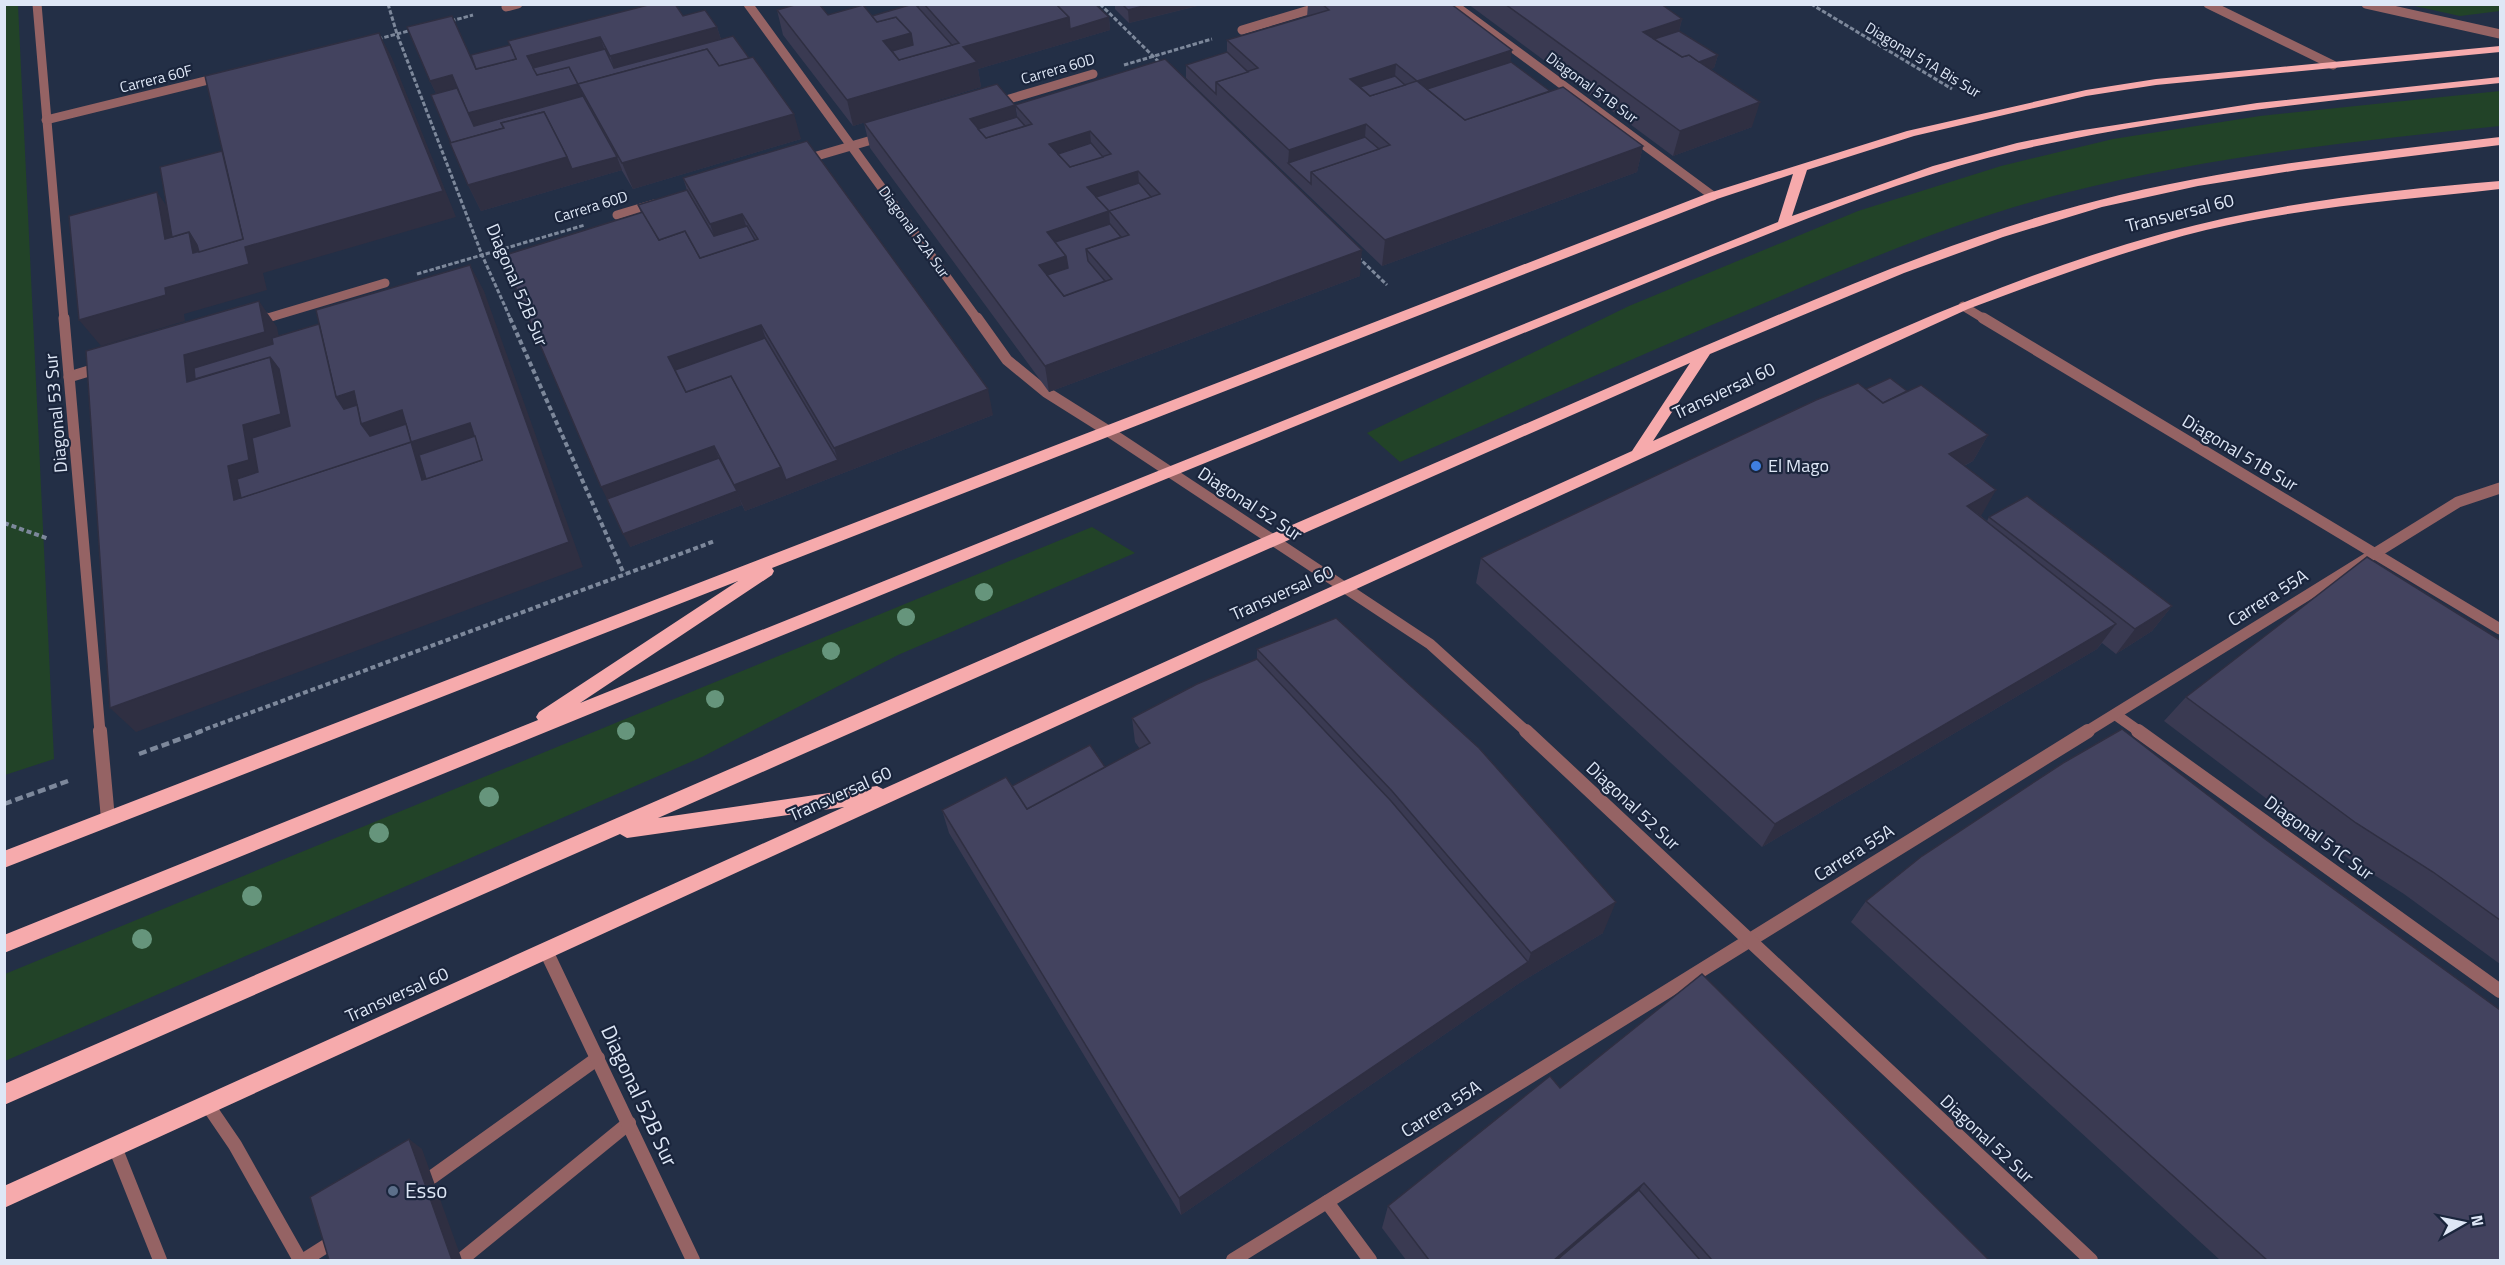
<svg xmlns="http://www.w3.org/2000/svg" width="2505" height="1265" font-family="'Titillium Web',sans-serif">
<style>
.green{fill:#224328}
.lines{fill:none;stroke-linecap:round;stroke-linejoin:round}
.path-far2{stroke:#7d889b;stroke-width:3;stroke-dasharray:4.5 2;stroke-linecap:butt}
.path-far1{stroke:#7d889b;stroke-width:4;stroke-dasharray:5 3;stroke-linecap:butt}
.path{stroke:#7d889b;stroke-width:4.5;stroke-dasharray:8 4;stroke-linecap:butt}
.service{stroke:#956364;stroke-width:14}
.minor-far2{stroke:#956364;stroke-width:9}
.minor-far1{stroke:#956364;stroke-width:11}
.minor{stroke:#956364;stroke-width:14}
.tertiary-far1{stroke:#956364;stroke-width:11}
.tertiary{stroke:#956364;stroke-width:14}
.trunk{fill:#f6aaac;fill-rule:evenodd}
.tree{fill:#66957c}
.wall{fill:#3a3a52}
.shaded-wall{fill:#2f2f42}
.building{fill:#43435f;stroke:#2f2f42;stroke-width:1.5;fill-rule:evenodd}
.shop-dot{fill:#3f7fe0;stroke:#1a253c;stroke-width:2}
.service-dot{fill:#5c6f8a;stroke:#1a253c;stroke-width:2}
.labels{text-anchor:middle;stroke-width:4.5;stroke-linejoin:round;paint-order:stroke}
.far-street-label{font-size:15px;fill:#dee7f6;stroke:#1a253c}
.street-label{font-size:18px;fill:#dee7f6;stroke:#1a253c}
.poi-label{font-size:18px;fill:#dee7f6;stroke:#1a253c;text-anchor:start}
.near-street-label{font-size:21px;fill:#dee7f6;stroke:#1a253c}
.near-poi-label{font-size:21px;fill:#dee7f6;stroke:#1a253c;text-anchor:start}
</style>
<rect width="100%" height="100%" fill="#232f46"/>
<g class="green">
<polygon points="4,5 18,5 54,759 5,775"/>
<polygon points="2410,5 2500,5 2500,11 2460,16"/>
<path d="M2500,91V126C2356,141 2210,156 2069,192C1968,217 1870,258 1774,299C1648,351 1525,407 1400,462L1367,433L1629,306L1858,211L2001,166L2113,139L2260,116Z"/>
<polygon points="1092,527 1135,553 898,655 702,757 5,1061 5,974"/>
</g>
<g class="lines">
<g class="path-far2">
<polyline points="388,4 397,34 482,255 511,320"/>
<polyline points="1100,4 1162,65"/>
<polyline points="1811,4 1952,89"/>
<polyline points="451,21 473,15"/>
<polyline points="378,39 412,30"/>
<polyline points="1124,65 1212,39"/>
<polyline points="1358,257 1387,285"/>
<polyline points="417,274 585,225"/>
</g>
<g class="path-far1">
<polyline points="510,318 624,574"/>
<polyline points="4,523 49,539"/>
<polyline points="198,732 715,541"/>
</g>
<g class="path">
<polyline points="139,754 202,731"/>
<polyline points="4,804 68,781"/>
</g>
<g class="service">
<polyline points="207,1104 235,1145 300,1260"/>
<polyline points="432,1177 598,1058"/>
<polyline points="304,1260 334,1241"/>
<polyline points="461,1260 629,1123"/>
</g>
<g class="minor-far2">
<polyline points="37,4 64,320"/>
<polyline points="748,4 978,320"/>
<polyline points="1453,4 1713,196"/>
<polyline points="2208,4 2333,65"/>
<polyline points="2366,4 2500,34"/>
<polyline points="506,7 518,4"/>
<polyline points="1242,30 1329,4"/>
<polyline points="996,103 1093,74"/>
<polyline points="46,120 221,77"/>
<polyline points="803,160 882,137"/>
<polyline points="617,215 654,204"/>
<polyline points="1963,306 1986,320"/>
<polyline points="261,320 385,283"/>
</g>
<g class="minor-far1">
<polyline points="64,318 100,732"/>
<polyline points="977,318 1007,360 1046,392 1108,431"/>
<polyline points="1983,318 2500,629"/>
<polyline points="256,321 266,318"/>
<polyline points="69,377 102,367"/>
<polyline points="2116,715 2140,732"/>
<polyline points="2086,732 2458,502 2500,488"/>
</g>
<g class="minor">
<polyline points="100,731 108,819"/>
<polyline points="2138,731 2500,991"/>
<polyline points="546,951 693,1260"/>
<polyline points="1327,1202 1370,1260"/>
<polyline points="1233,1260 2088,731"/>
</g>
<polyline class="tertiary-far1" points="1108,431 1430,644 1527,732"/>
<g class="tertiary">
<polyline points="1526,731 2091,1260"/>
<polyline points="115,1147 160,1260"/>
</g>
<g class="trunk">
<path d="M2500,46V52L2156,85L2086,96L1914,136L1807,170L1792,216L1933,166L2017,143L2077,131L2257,103L2500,77V83C2339,100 2177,114 2019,150C1912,175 1811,217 1710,257L4,953V935L538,720L536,717L539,712L738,581L4,868V851L1709,193L1907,131L2086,90L2156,79ZM1793,174L1778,222L580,703L772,575L774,571L772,568L1717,199Z"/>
<path d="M2500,137V145L2298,170L2198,186L2102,207L2003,237L1904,273L1710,354L1653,441C1821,365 1987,282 2165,233C2273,203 2389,190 2500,181V189C2402,200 2302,207 2206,230C2125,250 2046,280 1968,309L4,1208V1186L844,807L627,838L620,834L4,1105V1084L1700,348C1830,293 1959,236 2096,201C2228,167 2365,153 2500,137ZM1690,363L1632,451L883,789L877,786L658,818Z"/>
</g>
</g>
<g class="tree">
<circle cx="984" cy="592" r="9"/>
<circle cx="906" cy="617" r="9"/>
<circle cx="831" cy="651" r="9"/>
<circle cx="715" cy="699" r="9"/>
<circle cx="626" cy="731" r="9"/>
<circle cx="489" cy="797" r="10"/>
<circle cx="379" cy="833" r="10"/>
<circle cx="252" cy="896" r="10"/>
<circle cx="142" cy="939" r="10"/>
</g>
<g class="wall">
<polygon points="918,4 1095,4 1109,17 1110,30 978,69 981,87 853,126 783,35 777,10 828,15 872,16 919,8"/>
<polygon points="1115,4 1201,4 1201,5 1129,23 1115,9"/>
<polygon points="1308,4 1451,4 1511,62 1550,91 1643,146 1637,172 1382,266 1186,78 1186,65 1227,52 1227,40 1307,17"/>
<polygon points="1468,4 1661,4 1682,19 1679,31 1718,55 1714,68 1710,69 1752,127 1673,156"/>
<polygon points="683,16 717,27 721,39 801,139 633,189 621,169 622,170 481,211 468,185 436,93 430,81"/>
<polygon points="1165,59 1360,276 1049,392 870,148 864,123 1017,117 1015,105"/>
<polygon points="807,141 993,415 745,511 742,505 630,547 641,213 638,205 687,190 683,178"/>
<polygon points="1866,389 1907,391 1988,435 1973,461 1964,466 1981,516 1987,521 1989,517 2172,606 2152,631 2116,654 2102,643 2097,649 1762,847 1476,583 1481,558"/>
<polygon points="2500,640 2500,964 2404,894 2329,846 2164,721 2186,697"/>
<polygon points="1257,649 1603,933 1521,982 1181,1215 949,833 942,810 1012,786 1105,767 1140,749 1135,742 1132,718 1257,659"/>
<polygon points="2265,839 2500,1260 2220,1260 1851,922 1866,901"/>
<polygon points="1560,1088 1989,1260 1406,1260 1382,1228 1388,1206"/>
</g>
<g class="shaded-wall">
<polygon points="1151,4 1201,4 1201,5 1129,23 1128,10"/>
<polygon points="1069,17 1109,17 1110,30 978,69 981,87 853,126 847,100 963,47"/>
<polygon points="1682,19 1676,43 1652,52 1643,32"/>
<polygon points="717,27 725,52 619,81 610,56"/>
<polygon points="379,33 392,58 456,217 263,273 267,290 184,314 185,321 101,346 79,320 165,288 165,239 157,192 175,218 189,232 245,247"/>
<polygon points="911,33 916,58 895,64 879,34"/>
<polygon points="600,37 609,62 539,81 527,56"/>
<polygon points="1512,50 1509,75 1426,102 1417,81"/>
<polygon points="1718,55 1714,68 1676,82 1679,69"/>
<polygon points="1396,64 1394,89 1360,100 1350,79"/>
<polygon points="452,75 578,84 589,109 481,139 442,106 430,81"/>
<polygon points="1760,102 1752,127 1673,156 1680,131"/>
<polygon points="1015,105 1019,130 981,142 970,119"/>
<polygon points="794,114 801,139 633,189 622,163"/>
<polygon points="1366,124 1364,150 1288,163 1289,150"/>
<polygon points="1090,131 1092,157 1060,167 1049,144"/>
<polygon points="1643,146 1637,172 1382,266 1385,240"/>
<polygon points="567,157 617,157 622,170 481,211 468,185"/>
<polygon points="1138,171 1140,196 1098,210 1071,180"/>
<polygon points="1109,211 1111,237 1057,255 1047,232"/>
<polygon points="742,214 751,240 719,250 710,224"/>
<polygon points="1362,250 1360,276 1049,392 1045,366"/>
<polygon points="1066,256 1070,282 1050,289 1039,265"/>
<polygon points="470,265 484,291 583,567 136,732 110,708 569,542"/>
<polygon points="259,301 277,327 283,358 379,450 353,422 336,397 354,391 402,410 470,423 497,486 234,500 187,382 184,355"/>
<polygon points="761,325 770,351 680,383 668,357"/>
<polygon points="988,389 993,415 745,511 734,485 781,467 838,460 834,448"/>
<polygon points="1988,435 1973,461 1935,480 1949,454"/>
<polygon points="714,446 724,471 614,513 601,487"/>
<polygon points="1996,490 1981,516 1967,506"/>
<polygon points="737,491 742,505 630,547 623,534"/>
<polygon points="2172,606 2152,631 2116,654 2135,629"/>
<polygon points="2116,624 2097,649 1762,847 1775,824"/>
<polygon points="1616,902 1603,933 1521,982 1181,1215 1179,1198 1528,962 1531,953"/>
<polygon points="409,1139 422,1149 462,1260 452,1260"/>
<polygon points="1644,1183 1628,1207 1566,1260 1554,1260"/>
</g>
<g class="building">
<polygon points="652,4 675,4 683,16 705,10 717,27 610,56 600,37 527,56 537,75 569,67 578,84 468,113 452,75 430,81 407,27 452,16 476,69 516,59 508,41"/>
<polygon points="798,4 819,4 828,15 863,5 877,22 896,17 911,33 883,41 899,60 959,43 924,4 1056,4 1069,17 963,47 977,62 847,100 777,10"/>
<polygon points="913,4 915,4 952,45 899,60 892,51 913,45 911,33 896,17 877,22 872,16"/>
<polygon points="1056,4 1095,4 1109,17 1070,29 1069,17"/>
<polygon points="1122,4 1151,4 1128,10"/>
<path d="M1322,4H1451L1512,50L1417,81L1465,120L1563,87L1643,146L1385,240L1311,172L1390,145L1366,124L1289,150L1216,82L1258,68L1227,40L1329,10ZM1396,64L1417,81L1370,96L1350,79Z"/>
<polygon points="1505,4 1661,4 1682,19 1643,32 1682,57 1689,55 1760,102 1680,131"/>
<polygon points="1679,31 1718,55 1699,62 1689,55 1682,57 1654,39"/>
<polygon points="379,33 443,191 245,247 249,264 165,288 166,295 79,320 69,216 157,192 165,239 189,232 193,253 243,239 205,76"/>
<polygon points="733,36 749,58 719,66 707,49 578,84 583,96 578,84 569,67 537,75 533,68 605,49 614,68"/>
<polygon points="510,45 516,59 476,69 471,55"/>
<polygon points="707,49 719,66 753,57 794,114 622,163 578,84"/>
<polygon points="1227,52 1248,72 1216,82 1216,94 1186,65"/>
<path d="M1165,59L1362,250L1045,366L864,123L997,84L1015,105L970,119L986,138L1032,124L1015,105ZM1090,131L1111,154L1070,167L1049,144ZM1138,171L1160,194L1109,211L1087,187ZM1109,211L1129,235L1086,249L1112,279L1064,296L1039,265L1066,256L1047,232Z"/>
<polygon points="1511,62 1550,91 1465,120 1427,89"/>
<polygon points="1395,76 1405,85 1370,96 1360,87"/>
<polygon points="457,88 474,126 583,96 617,157 572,169 567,157 544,112 501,123 504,128 451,143 431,95"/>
<polygon points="544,112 567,157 468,185 450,143 504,128 501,123"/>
<polygon points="1017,117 1025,126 986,138 978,129"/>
<polygon points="1365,137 1379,149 1311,172 1311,184 1288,163"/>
<polygon points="807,141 988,389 834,448 761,325 668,357 686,392 731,376 781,467 734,485 714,446 601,487 502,256 643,212 659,240 685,231 700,258 758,239 742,214 710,224 683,178"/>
<polygon points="1091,143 1103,157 1070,167 1058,154"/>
<polygon points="222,151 243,239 199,252 197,245 189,232 172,237 160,167"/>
<polygon points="1139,183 1151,197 1109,211 1096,197"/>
<polygon points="687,190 714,236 747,226 755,240 700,258 685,231 659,240 638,205"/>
<polygon points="1110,224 1121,237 1086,249 1088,261 1105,281 1064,296 1047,275 1068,268 1066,256 1055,242"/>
<path d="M470,265L569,542L110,708L86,351L259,301L265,332L184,355L187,382L270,357L281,414L243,425L249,460L228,466L234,500L411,442L402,410L361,424L354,391L336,397L316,310ZM470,423L482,460L422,480L411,442Z"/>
<polygon points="319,324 336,397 344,409 357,405 361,424 370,436 406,424 411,442 241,498 237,479 258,472 252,438 290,426 279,369 270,357 195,379 194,368 273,344 272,338"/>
<polygon points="765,338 838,460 786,480 781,467 731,376 686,392 675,370"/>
<polygon points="1890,378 1907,391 1883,403 1866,389"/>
<polygon points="1858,383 1883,403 1921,385 1988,435 1949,454 1996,490 1967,506 2116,624 1775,824 1481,558 1816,400"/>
<polygon points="475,436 482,460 426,479 419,455"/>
<polygon points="719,458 737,491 623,534 607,499"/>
<polygon points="2027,496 2172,606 2135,629 1989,517"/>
<polygon points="2367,557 2500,640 2500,920 2433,872 2356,823 2186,697"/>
<polygon points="1336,618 1479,748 1616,902 1531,953 1392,791 1257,649"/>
<polygon points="1257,659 1391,801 1528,962 1179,1198 942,810 1006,777 1027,809 1150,743 1132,718 1197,684"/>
<polygon points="2122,729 2265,839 2500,1010 2500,1260 2267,1260 1866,901 1922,856 2063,763"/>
<polygon points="1090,745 1105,767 1027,809 1012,786"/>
<polygon points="1702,974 1989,1260 1712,1260 1644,1183 1554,1260 1429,1260 1388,1206 1550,1076 1560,1088"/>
<polygon points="409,1139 452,1260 329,1260 310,1197"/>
<polygon points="1639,1190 1700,1260 1557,1260"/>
</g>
<circle class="shop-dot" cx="1756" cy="466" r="6"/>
<circle class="service-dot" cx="393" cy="1191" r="6"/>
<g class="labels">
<g class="far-street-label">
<text transform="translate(1923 60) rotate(31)" y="5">Diagonal 51A Bis Sur</text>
<text transform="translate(1058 69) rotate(-16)" y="5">Carrera 60D</text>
<text transform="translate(156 79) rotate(-14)" y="5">Carrera 60F</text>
<text transform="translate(1592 88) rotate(36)" y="5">Diagonal 51B Sur</text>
<text transform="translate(591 207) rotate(-17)" y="5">Carrera 60D</text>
<text transform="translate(914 232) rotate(54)" y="5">Diagonal 52A Sur</text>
</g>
<g class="street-label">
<text transform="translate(2180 213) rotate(-14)" y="6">Transversal 60</text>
<text transform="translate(517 285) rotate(67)" y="6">Diagonal 52B Sur</text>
<text transform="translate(1724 391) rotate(-25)" y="6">Transversal 60</text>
<text transform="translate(56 413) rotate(-95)" y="6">Diagonal 53 Sur</text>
<text transform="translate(2240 453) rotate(31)" y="6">Diagonal 51B Sur</text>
<text transform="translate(1250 504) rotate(33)" y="6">Diagonal 52 Sur</text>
<text transform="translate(1282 593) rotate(-24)" y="6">Transversal 60</text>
<text transform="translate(2268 598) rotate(-32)" y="6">Carrera 55A</text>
<text transform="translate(840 794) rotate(-24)" y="6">Transversal 60</text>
<text transform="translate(1633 806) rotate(43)" y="6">Diagonal 52 Sur</text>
<text transform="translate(2319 838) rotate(36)" y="6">Diagonal 51C Sur</text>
<text transform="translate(1854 853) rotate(-32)" y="6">Carrera 55A</text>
<text transform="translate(397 995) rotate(-24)" y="6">Transversal 60</text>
<text transform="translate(1441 1109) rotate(-32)" y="6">Carrera 55A</text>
<text transform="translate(1987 1139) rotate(43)" y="6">Diagonal 52 Sur</text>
</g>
<g class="poi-label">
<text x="1768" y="472">El Mago</text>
</g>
<g class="near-street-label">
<text transform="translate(639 1096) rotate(65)" y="7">Diagonal 52B Sur</text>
</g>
<g class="near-poi-label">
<text x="405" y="1198">Esso</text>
</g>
</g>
<rect width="2505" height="1265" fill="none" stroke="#dee7f6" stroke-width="12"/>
<g transform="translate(2463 1223) rotate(81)" stroke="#1a253c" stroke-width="4.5" paint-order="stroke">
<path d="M0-4.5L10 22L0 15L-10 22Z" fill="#dee7f6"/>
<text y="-9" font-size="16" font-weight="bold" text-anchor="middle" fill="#dee7f6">N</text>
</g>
</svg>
